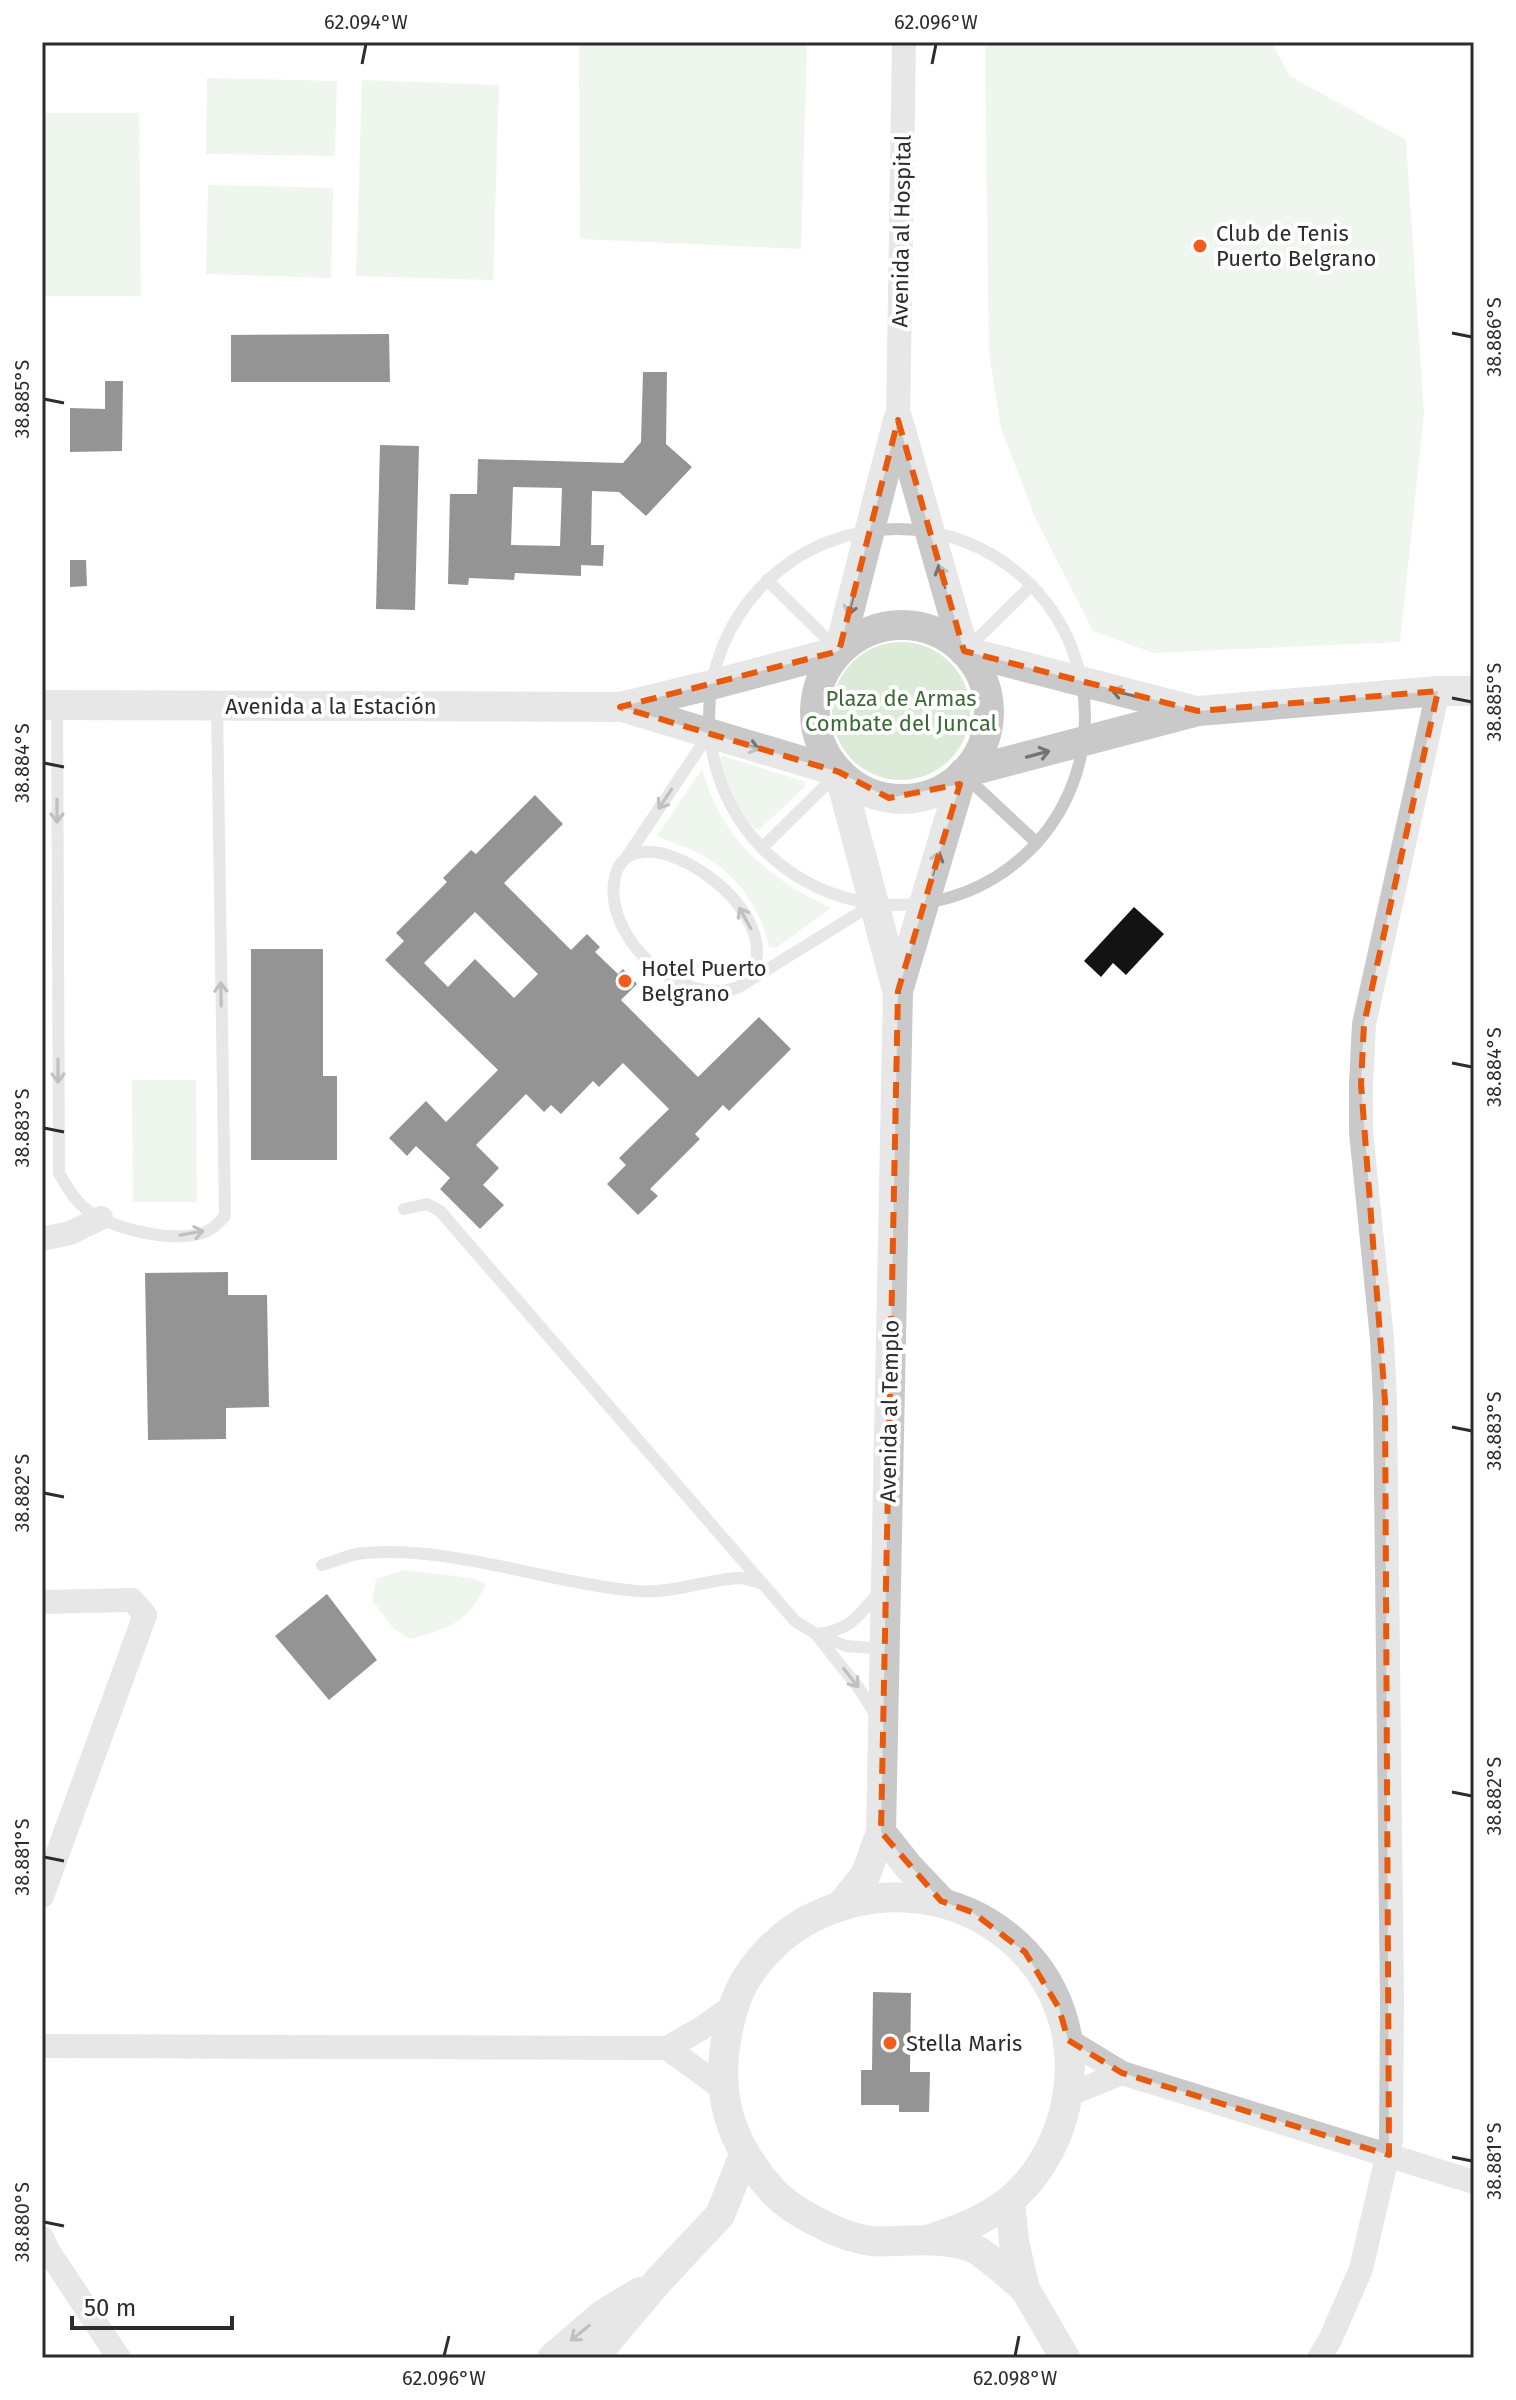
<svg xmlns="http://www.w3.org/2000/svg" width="1516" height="2400" font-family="'Fira Sans',sans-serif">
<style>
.green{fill:#dbebd7}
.building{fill:#131313;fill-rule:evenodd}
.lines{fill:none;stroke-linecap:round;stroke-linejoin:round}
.service{stroke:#c9c9c9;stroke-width:12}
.minor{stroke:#c9c9c9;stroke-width:24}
.tertiary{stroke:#c9c9c9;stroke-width:30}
.oneway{stroke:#737373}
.marked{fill:none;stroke:#e8590c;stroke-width:6;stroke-dasharray:16 10;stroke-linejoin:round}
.ticks{fill:none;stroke:#2c2c2c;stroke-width:3}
.poi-dot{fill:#f25d1e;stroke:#fff;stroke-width:3}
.labels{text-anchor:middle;stroke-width:8;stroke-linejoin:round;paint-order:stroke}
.street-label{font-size:22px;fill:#2c2c2c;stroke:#fff}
.poi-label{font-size:22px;fill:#2c2c2c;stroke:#fff;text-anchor:start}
.park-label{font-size:22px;fill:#3c6a36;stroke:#fff}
.neatline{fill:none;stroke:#2c2c2c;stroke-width:3}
.ticks-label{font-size:20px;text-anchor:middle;fill:#2c2c2c}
</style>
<rect width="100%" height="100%" fill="#fff"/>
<g class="green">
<polygon points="579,42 807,42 801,249 580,239"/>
<polygon points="985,42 1271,42 1290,76 1406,140 1424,414 1400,642 1153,653 1093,631 1035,517 1001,428 989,352"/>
<polygon points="207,78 337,81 335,156 206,154"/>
<polygon points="362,80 499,85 493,280 356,276"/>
<polygon points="42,113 139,113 141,296 42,296"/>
<polygon points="208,185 333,188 331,278 206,274"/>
<circle cx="901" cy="711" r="69"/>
<path d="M723,756L803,781L806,786L760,829H755C738,811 722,785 719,760Z"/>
<path d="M702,769C721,839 768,878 831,908L776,948L769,947C761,907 735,872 698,853C685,846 670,842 657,836Z"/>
<polygon points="132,1080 196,1080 197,1202 133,1202"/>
<path d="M404,1570L472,1578L486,1584C469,1622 449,1629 410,1639L393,1628L372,1600L376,1579Z"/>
</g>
<g class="building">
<polygon points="389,334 390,382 231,382 231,335"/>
<path d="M643,372H667L666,444L692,467L646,516L619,492L592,491L591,545H604L603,566L581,565V576L515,573L514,580L469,578L468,585L448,584L450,494H477L478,459L623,463L641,442ZM513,487L562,488L560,546L511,545Z"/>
<polygon points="105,381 123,381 122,451 70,452 70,408 105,409"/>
<polygon points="380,445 419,446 415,610 376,609"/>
<polygon points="70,560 86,560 87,586 70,587"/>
<path d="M535,795L563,824L504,883L571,950L587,934L600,947L595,952L618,974L623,969L637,984L621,1000L698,1077L759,1017L791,1049L729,1111L723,1105L695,1134L700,1139L650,1189L658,1196L638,1215L607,1184L626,1165L619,1158L669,1109L623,1063L599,1087L593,1081L561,1114L551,1105L544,1112L526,1094L476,1145L499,1168L483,1185L504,1205L480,1229L440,1189L450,1178L416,1146L407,1156L389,1138L426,1101L446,1122L498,1070L385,960L404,941L396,933L447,882L443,878L471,850L476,854ZM475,912L538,974L514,998L475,959L448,987L424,963Z"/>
<polygon points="1134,907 1164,934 1126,975 1113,963 1101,977 1084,961"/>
<polygon points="251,949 323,949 323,1076 337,1076 337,1160 251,1160"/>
<polygon points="228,1272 228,1295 267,1295 269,1407 226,1408 226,1439 148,1440 145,1273"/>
<polygon points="327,1594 377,1660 329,1700 275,1636"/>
<polygon points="873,1992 911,1993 910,2072 930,2072 929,2112 899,2112 899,2105 861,2105 861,2070 872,2070"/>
</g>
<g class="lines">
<g class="service">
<circle cx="897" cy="717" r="188"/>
<polyline points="767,580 837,649"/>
<polyline points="967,649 1032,585"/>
<path d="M57,705L59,1173C67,1187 76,1203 90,1212C114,1230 184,1246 211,1229C216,1226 221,1220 225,1216L217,707"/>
<polyline points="965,776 1037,843"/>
<polyline points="762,848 837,774"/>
<polyline points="626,858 709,734"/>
<path d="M739,987C815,923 626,793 614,882C606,941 682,1008 739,987L873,904"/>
<polyline points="404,1209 427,1204 440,1211 795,1621 816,1634 846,1646 885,1649"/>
<path d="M322,1565C336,1561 350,1554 364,1553C450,1545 549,1583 636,1591C672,1594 704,1580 739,1578C747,1578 755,1582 763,1584"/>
<path d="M819,1634C852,1629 859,1615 880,1591"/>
<polyline points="818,1637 858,1687 876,1715"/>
</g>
<g class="minor">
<polyline points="898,420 904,42"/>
<polyline points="42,1239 70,1233 101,1218"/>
<polyline points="42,1602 132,1600 145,1615 42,1896"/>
<polyline points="1068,2040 1122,2073 1474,2182"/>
<polyline points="42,2046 667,2048 702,2028 734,2005"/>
<polyline points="667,2048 722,2088"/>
<polyline points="1068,2095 1122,2073"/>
<polyline points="42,2238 49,2252 119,2358"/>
<polyline points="1319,2358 1330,2340 1361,2269 1391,2140 1392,1999 1385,1401 1382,1339 1361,1132 1361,1084 1364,1024 1438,691"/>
</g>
<g class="tertiary">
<polyline points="899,424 964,651 1196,711"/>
<circle cx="902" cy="712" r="87"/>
<polyline points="42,705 620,707 711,685 839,651 898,420"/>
<polyline points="622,707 839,772 897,990"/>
<polyline points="881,1832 908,1866 941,1901"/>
<polyline points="843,1903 866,1874 881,1832 898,991 963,773 1198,711 1438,691 1474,691"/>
<polyline points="1010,2201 1014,2242 1025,2289 1065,2358"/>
<path d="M928,2240C957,2230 984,2221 1009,2201C1035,2180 1054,2148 1063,2116C1103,1968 957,1853 820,1914C782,1930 744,1969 733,2009C713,2079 722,2134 771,2189C791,2212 841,2237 871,2241C879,2242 888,2241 896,2241C919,2240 945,2239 968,2246C981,2249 1013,2279 1025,2289"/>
<polyline points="552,2358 602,2315 640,2292"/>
<polyline points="593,2358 659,2280 720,2215 744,2155"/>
</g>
</g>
<defs><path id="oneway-shaft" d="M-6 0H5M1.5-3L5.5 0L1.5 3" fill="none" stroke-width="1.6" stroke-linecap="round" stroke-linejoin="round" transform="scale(2)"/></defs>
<g class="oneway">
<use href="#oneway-shaft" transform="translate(942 576) rotate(-107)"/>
<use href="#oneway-shaft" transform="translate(851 604) rotate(105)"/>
<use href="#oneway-shaft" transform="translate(1123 693) rotate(-166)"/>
<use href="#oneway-shaft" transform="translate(748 746) rotate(16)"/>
<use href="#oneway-shaft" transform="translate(1038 754) rotate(-15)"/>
<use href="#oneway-shaft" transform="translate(665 799) rotate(124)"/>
<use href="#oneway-shaft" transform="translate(57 811) rotate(90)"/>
<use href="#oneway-shaft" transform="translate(936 863) rotate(-73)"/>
<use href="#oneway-shaft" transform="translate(745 918) rotate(-119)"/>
<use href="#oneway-shaft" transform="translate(221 994) rotate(-91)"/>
<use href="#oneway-shaft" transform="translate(58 1071) rotate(90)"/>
<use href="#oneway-shaft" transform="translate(192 1233) rotate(-10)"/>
<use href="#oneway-shaft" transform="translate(851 1678) rotate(52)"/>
<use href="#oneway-shaft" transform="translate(580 2333) rotate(141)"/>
</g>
<path d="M0 0H1516V2400H0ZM898,420L964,651L1198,711L1438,691L1364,1024L1361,1084L1385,1401L1389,2155L1122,2073L1068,2040L1059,2008L1025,1952L972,1912L941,1901L881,1832L898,991L960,784L889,798L839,772L620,707L839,651Z" fill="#fff" fill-opacity=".55" fill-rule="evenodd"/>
<path class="marked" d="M898,420L964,651L1198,711L1438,691L1364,1024L1361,1084L1385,1401L1389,2155L1122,2073L1068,2040L1059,2008L1025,1952L972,1912L941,1901L881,1832L898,991L960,784L889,798L839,772L620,707L839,651Z"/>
<path class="ticks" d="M362,64L366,44M932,64L936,44M1452,333L1472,337M44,399L64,403M1452,698L1472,702M44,763L64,767M1452,1063L1472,1067M44,1128L64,1132M1452,1427L1472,1431M44,1493L64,1497M1452,1792L1472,1796M44,1857L64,1861M1452,2157L1472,2161M44,2222L64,2226M444,2356L449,2336M1015,2356L1019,2336"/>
<g class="poi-dot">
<circle cx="1200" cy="246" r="8"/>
<circle cx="625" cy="981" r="8"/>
<circle cx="890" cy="2043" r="8"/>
</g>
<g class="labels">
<g class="street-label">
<text transform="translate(901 231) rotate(-89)" y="8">Avenida al Hospital</text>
<text x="331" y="714">Avenida a la Estación</text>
<text transform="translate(889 1411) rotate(-89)" y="8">Avenida al Templo</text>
</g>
<g class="poi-label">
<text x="1216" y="241">Club de Tenis<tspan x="1216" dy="25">Puerto Belgrano</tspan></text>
<text x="641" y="976">Hotel Puerto<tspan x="641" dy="25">Belgrano</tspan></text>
<text x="906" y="2051">Stella Maris</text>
</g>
<g class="park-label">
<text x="901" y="706">Plaza de Armas<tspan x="901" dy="25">Combate del Juncal</tspan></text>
</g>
</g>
<rect width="1516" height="2400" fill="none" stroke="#ffffff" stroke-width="88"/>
<path d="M72 2316v12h160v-12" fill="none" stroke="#2c2c2c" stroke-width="4"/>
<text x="84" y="2316" font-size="24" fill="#2c2c2c" stroke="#ffffff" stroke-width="6" paint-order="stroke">50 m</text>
<rect x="44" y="44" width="1428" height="2312" class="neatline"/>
<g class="ticks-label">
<text x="366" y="29">62.094°W</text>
<text x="936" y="29">62.096°W</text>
<text transform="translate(1494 337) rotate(-90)" y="7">38.886°S</text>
<text transform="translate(22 399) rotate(-90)" y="7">38.885°S</text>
<text transform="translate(1494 702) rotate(-90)" y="7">38.885°S</text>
<text transform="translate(22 763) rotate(-90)" y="7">38.884°S</text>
<text transform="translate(1494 1067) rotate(-90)" y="7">38.884°S</text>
<text transform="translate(22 1128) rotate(-90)" y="7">38.883°S</text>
<text transform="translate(1494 1431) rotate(-90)" y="7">38.883°S</text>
<text transform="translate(22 1493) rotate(-90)" y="7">38.882°S</text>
<text transform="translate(1494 1796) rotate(-90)" y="7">38.882°S</text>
<text transform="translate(22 1857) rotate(-90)" y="7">38.881°S</text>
<text transform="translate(1494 2161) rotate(-90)" y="7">38.881°S</text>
<text transform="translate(22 2222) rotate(-90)" y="7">38.880°S</text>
<text x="444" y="2385">62.096°W</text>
<text x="1015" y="2385">62.098°W</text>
</g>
</svg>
